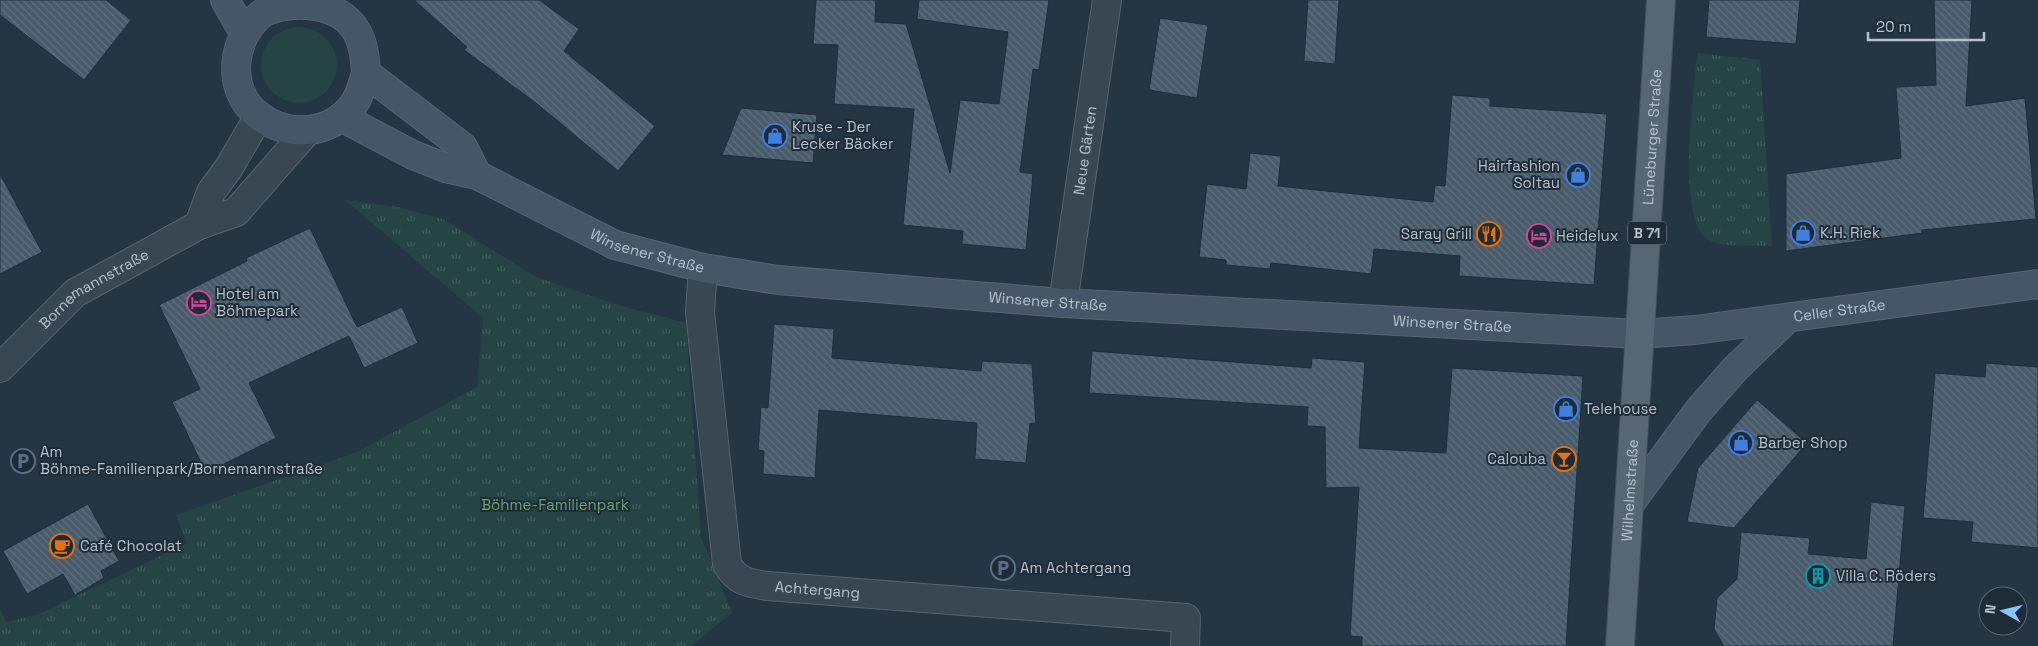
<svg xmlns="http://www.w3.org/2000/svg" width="2038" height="646" font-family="'Space Grotesk',sans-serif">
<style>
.grass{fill:#264445}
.park{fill:url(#park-tufts)}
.building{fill:url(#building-back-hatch);stroke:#202e3a}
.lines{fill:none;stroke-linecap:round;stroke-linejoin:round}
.street-casing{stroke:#576470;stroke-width:30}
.secondary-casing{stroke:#576470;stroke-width:30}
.primary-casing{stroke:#43505c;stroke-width:30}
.street{stroke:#394753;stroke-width:28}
.secondary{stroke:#475666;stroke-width:28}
.primary{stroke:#576673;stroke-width:28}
.labels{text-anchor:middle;stroke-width:4;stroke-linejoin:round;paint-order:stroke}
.shield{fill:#1e2c38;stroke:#8894a0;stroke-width:1}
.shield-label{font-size:14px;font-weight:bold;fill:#b6c1cd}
.poi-label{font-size:15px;fill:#b6c1cd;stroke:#1e2c38;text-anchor:start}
.street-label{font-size:15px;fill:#b6c1cd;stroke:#1e2c38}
.park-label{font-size:15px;fill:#6ba072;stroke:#1e2c38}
</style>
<defs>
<pattern id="park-tufts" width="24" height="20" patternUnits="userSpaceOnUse" patternTransform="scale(1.25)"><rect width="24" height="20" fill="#264445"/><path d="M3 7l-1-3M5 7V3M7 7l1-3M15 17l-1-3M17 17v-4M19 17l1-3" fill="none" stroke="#435d5f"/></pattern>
<pattern id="building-back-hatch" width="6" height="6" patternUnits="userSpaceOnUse" patternTransform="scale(1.25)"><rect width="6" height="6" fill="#485b6a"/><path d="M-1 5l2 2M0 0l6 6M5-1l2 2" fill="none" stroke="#60717e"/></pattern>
</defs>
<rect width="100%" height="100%" fill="#243544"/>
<circle class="grass" cx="299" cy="65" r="38"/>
<g class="park">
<path d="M1697,53L1760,60L1772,246C1756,245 1717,249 1705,237C1677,211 1694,92 1697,53Z"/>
<polygon points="345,200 398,207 443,219 536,277 618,305 686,323 701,537 732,613 691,646 0,646 0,608 6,622 37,615 187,543 176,515 357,452 477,387 483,318"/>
</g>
<g class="building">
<polygon points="0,0 106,0 131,20 84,80 0,15"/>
<polygon points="414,0 539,0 579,29 564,51 655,126 618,171 536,103 464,50 467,47"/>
<polygon points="816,0 876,0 875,22 906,24 950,173 960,100 999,104 1008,32 917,19 919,0 1049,0 1039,70 1033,69 1020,172 1033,174 1026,250 962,244 963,231 903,225 914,109 834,104 838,45 813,44"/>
<polygon points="1308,0 1339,0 1335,64 1304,61"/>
<polygon points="1709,0 1800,0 1796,44 1706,37"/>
<polygon points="1934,0 1972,0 1966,106 2025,98 2036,219 1922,230 1922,233 1786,251 1786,174 1901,158 1896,87 1936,85"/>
<polygon points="1160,18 1208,25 1197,98 1149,90"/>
<polygon points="1452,95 1490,98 1490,106 1607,114 1594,285 1459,276 1460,256 1374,249 1371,274 1271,263 1270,269 1226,265 1226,260 1199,257 1207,184 1246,189 1250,153 1281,156 1278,186 1433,202 1435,185 1445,186"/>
<polygon points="741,108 817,115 813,163 722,155"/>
<polygon points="0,174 42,252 0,274"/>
<polygon points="310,228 357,327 402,307 418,343 364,368 349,336 249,383 276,438 206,473 172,402 200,389 159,305 247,261 246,258"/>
<polygon points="774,324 834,329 832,358 981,371 982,361 1032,364 1036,424 1030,423 1026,463 975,459 977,423 819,410 815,478 763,474 764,451 758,450 761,407 768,408"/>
<polygon points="1092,351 1311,368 1312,358 1365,362 1359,448 1446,453 1452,368 1583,376 1566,646 1362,646 1362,637 1350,636 1359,487 1326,488 1325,427 1307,426 1308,407 1089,393"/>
<polygon points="1986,363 2038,367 2038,548 1971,542 1973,522 1923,518 1935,373 1985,377"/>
<polygon points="1757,400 1807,443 1734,528 1687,522 1698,468"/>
<polygon points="1871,502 1905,506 1893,646 1724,646 1714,629 1717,598 1737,579 1741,532 1810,538 1808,554 1866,559"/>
<polygon points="88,504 119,561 101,571 104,578 75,595 63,574 27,594 3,551"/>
</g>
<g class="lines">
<defs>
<g id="street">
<polyline points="199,225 211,192 228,169 259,116"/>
<path id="s1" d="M703,268L700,312L727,564C736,581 748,583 767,586L1186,618L1185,646"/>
<path id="s2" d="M1063,303L1107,0"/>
<path id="s3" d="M0,368L75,293L199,225L236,212L307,131"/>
</g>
<g id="secondary">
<polyline points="225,0 244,33"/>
<path d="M366,73C363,84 360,95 354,104C332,135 288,138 259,116C224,90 232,35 264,12C293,0 339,1 357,32C364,45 365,59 366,73L463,147L477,175"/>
<path id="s4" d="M341,117L413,155L446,168L477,175L615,245L703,268L778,280L1063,303L1640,334L1695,330L2038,284"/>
<polyline points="1629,505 1698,411 1736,368 1788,318"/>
</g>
<g id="primary">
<path id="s5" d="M1620,646L1661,0"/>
</g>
</defs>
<use href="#street" class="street-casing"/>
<use href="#secondary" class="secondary-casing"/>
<use href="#primary" class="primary-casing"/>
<use href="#street" class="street"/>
<use href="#secondary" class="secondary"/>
<use href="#primary" class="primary"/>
</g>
<defs>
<symbol id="shop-ring" viewBox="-11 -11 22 22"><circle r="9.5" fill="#1e2c38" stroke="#3f7fe0" stroke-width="1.5"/><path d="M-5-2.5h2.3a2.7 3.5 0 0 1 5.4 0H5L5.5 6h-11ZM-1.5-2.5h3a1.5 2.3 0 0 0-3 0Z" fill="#3f7fe0"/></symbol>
<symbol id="restaurant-ring" viewBox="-11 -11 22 22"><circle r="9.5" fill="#1e2c38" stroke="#e8710a" stroke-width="1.5"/><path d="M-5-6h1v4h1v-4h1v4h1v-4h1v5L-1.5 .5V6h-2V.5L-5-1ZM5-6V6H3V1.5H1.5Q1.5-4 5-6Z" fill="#e8710a"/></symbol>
<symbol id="hotel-ring" viewBox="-11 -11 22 22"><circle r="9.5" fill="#1e2c38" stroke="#d1479c" stroke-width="1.5"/><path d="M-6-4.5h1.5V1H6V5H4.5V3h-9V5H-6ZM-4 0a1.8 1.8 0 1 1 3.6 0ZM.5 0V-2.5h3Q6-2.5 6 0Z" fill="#d1479c"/></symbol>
<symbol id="bar-ring" viewBox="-11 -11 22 22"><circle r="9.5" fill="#1e2c38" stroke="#e8710a" stroke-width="1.5"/><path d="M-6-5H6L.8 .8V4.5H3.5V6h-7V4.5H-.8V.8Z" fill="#e8710a"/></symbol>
<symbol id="parking-ring" viewBox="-11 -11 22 22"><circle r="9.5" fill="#1e2c38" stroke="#5c6f8a" stroke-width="1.5"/><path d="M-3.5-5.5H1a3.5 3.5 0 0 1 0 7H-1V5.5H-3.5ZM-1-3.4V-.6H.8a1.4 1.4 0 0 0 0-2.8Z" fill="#5c6f8a"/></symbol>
<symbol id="cafe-ring" viewBox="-11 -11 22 22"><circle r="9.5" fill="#1e2c38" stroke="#e8710a" stroke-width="1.5"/><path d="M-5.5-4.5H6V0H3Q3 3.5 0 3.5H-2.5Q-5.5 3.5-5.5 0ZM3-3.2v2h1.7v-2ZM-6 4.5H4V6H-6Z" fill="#e8710a"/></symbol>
<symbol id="building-ring" viewBox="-11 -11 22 22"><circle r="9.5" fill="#1e2c38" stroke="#0f9aa8" stroke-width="1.5"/><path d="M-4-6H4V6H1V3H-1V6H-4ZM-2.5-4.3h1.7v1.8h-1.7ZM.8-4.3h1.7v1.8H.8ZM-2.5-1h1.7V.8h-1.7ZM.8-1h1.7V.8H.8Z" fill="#0f9aa8"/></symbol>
</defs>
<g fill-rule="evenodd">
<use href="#shop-ring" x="761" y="122" width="28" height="28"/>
<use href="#shop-ring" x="1564" y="161" width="28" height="28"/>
<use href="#shop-ring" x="1789" y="219" width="28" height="28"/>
<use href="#restaurant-ring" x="1475" y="220" width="28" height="28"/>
<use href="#hotel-ring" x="1525" y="222" width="28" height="28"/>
<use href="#hotel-ring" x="185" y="289" width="28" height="28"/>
<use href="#shop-ring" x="1552" y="395" width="28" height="28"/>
<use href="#shop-ring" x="1727" y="429" width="28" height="28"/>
<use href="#bar-ring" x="1550" y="445" width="28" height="28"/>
<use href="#parking-ring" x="9" y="447" width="28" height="28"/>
<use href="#cafe-ring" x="48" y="532" width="28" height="28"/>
<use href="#parking-ring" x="989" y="554" width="28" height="28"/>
<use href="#building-ring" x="1804" y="562" width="28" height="28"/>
</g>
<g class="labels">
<rect class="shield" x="1628" y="221.5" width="38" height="23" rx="4"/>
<g class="shield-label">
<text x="1647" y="238">B 71</text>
</g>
<g class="poi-label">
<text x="792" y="132">Kruse - Der<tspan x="792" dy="17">Lecker Bäcker</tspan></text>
<text x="1560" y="171" text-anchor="end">Hairfashion<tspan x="1560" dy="17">Soltau</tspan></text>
<text x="1820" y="238">K.H. Riek</text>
<text x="1472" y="239" text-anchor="end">Saray Grill</text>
<text x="1556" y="241">Heidelux</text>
<text x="216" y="299">Hotel am<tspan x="216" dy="17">Böhmepark</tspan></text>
<text x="1584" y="414">Telehouse</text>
<text x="1758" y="448">Barber Shop</text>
<text x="40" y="457">Am<tspan x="40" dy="17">Böhme-Familienpark/Bornemannstraße</tspan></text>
<text x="1546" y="464" text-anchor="end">Calouba</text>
<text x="80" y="551">Café Chocolat</text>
<text x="1020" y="573">Am Achtergang</text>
<text x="1836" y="581">Villa C. Röders</text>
</g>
<g class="street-label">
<text dy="5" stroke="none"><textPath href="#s5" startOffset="510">Lüneburger Straße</textPath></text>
<text dy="5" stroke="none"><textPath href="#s2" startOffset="154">Neue Gärten</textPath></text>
<text dy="5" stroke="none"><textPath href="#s4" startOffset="336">Winsener Straße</textPath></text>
<text dy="5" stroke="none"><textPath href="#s3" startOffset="124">Bornemannstraße</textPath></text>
<text dy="5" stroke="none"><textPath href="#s4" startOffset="741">Winsener Straße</textPath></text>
<text dy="5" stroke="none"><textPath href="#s4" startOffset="1535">Celler Straße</textPath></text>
<text dy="5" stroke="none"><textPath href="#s4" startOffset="1146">Winsener Straße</textPath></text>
<text dy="5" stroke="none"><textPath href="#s5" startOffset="156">Wilhelmstraße</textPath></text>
<text dy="5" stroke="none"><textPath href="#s1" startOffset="396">Achtergang</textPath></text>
</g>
<g class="park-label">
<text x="555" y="510">Böhme-Familienpark</text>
</g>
</g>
<g transform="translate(2003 611) rotate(278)"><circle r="24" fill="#1e2c38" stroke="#5b6874"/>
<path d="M0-4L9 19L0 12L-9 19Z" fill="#89c4ff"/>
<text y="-8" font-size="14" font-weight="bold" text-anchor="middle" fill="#b6c1cd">N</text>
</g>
<path d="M1868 32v8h116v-8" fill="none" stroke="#b6c1cd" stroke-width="2.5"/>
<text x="1876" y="32" font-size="15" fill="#b6c1cd" stroke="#1e2c38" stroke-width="4" paint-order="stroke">20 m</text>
</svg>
